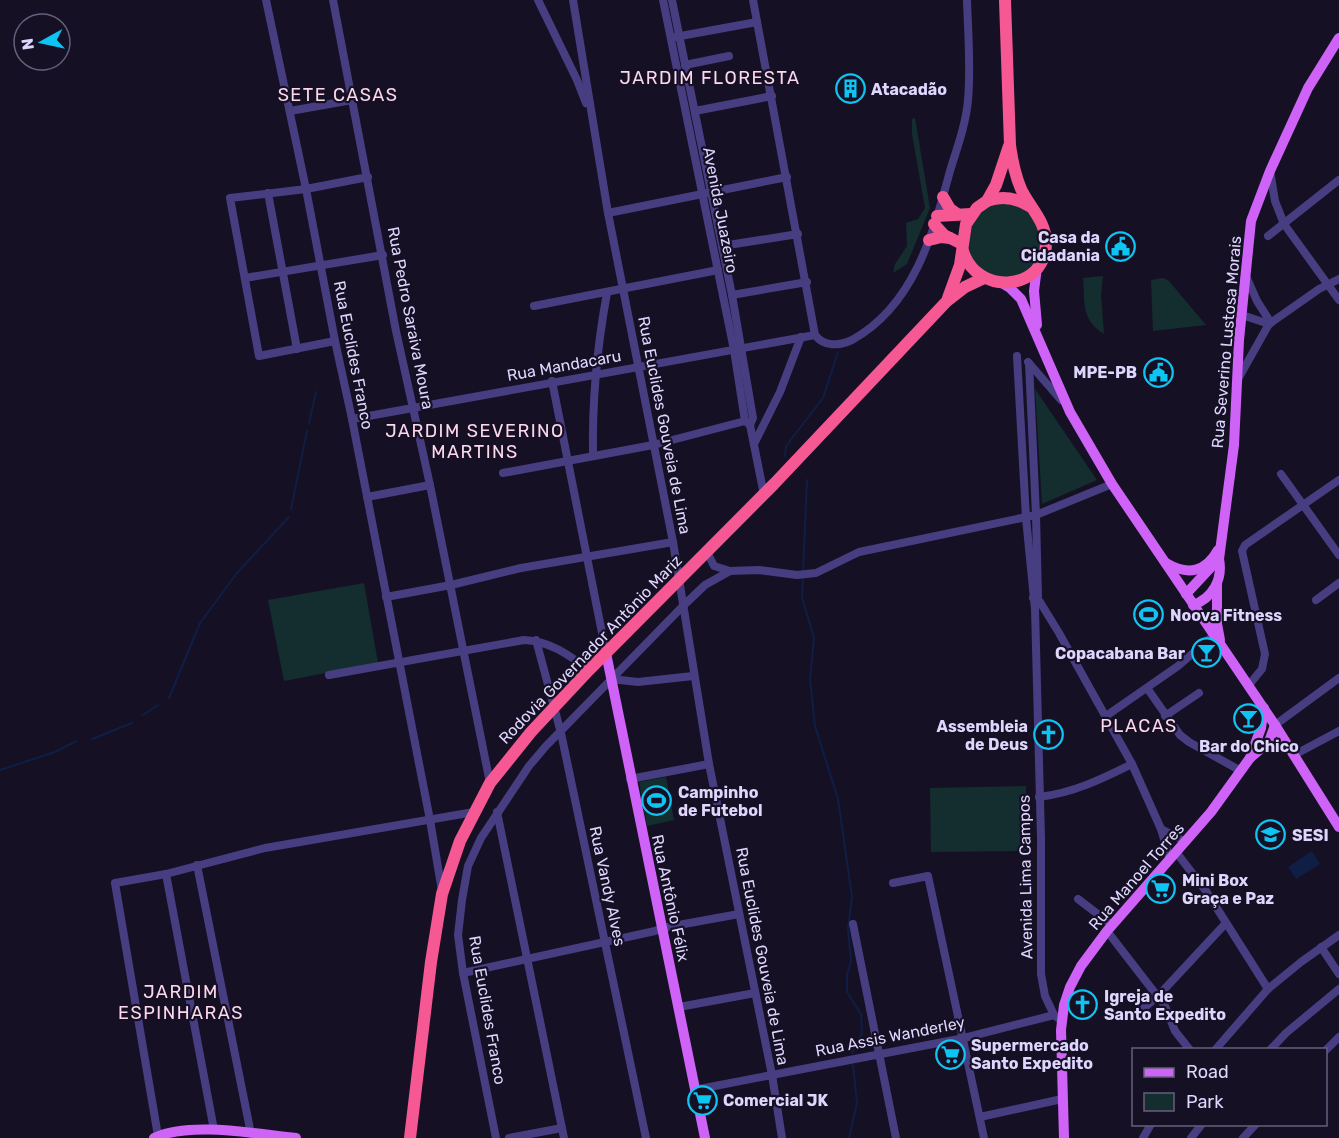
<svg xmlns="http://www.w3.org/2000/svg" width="1339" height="1138" font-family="Rubik,sans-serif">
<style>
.green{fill:#142d2f}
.water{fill:#0f1e45}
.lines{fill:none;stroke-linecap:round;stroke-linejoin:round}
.stream{stroke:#0f1e45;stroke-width:2}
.minor{stroke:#473e82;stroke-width:8}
.major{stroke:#cf63f7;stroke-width:10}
.highway{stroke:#f65893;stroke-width:12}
.labels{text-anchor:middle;stroke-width:4.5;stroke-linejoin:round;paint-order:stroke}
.poi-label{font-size:16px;font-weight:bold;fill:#dfd6fd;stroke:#161025;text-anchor:start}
.street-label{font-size:16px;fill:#dfd6fd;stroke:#161025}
.neighbourhood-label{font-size:18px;letter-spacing:1.5px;fill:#fdd8ec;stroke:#161025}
</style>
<rect width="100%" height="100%" fill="#161025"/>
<g class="green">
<polygon points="915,118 930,208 907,264 893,273 895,264 907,246 906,223 918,219 925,208 912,134 912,119"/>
<path d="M1006,202C1013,205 1021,206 1027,210C1042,221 1046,246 1036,260C1022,278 1012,281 992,274C988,273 982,272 979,270C960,255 964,220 983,209C989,205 998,204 1006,202Z"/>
<path d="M1103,276L1101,295L1104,334C1081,320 1085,303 1083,278Z"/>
<polygon points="1162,278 1168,280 1206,325 1153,331 1151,280"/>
<polygon points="1035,389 1097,480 1042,504"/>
<polygon points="364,583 378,663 284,681 268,600"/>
<polygon points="666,777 674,820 647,826 639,782"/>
<polygon points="1026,786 1027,851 931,852 930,788"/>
</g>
<polygon class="water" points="1312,851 1320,864 1296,879 1288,867"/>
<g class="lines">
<g class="stream">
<polyline points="309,423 316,392"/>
<polyline points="785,456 786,446 823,398 838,352"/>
<polyline points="807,480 802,598 814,638 810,679 815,726 838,799 852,897 848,929 851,961 847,975 847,992 861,1014 862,1033 852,1053"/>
<polyline points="291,509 307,431"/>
<polyline points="169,698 200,623 237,573 289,517"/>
<polyline points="143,715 158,705"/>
<polyline points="92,739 132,723"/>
<polyline points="0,770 55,752 76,741"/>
<polyline points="849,1138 857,1103 853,1065"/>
</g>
<g class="minor">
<polyline points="266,0 306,189 335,341 352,419 430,820 442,891"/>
<polyline points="333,0 396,331 430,485 490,783"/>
<polyline points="538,0 577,80 586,103"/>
<polyline points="573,0 608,213 673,542 709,764 772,1075 782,1138"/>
<polyline points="663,0 734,350 745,421 750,425"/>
<polyline points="672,0 732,295 753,418 750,425 764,495"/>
<path d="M753,0L815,335C824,347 839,346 852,340C914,306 933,234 950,171C957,148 966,124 968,100C971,67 968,33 967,0"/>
<polyline points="675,37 757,22"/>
<polyline points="685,65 729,56"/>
<polyline points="290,111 352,100"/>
<polyline points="695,111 772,96"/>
<polyline points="1270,171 1275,201 1284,224 1339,300"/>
<polyline points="268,193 297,349"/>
<polyline points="608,213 787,177"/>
<polyline points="1268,236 1339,180"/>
<polyline points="722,246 798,234"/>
<polyline points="1246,276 1257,301 1271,323"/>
<polyline points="245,278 383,255"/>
<polyline points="732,295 807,282"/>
<polyline points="534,306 718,270"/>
<polyline points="1242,315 1269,324"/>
<polyline points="335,341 259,356 230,198 306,189 368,177"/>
<polyline points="1017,356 1026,518 1035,609 1041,838 1041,974 1045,996 1054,1015 1062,1021"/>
<polyline points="1028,362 1061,400"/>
<polyline points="1029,363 1036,515 1038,597"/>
<polyline points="1238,379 1269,324 1319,289 1339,279"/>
<polyline points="552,381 606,653"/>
<polyline points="352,419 815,335"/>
<polyline points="754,444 780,392 801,337"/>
<path d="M593,456C592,400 597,347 607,293"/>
<polyline points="503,473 653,445 745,421"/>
<polyline points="1281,474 1339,555"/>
<polyline points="367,497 430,485"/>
<polyline points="707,552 714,566 730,571"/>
<polyline points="386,597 451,585 521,568 673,542"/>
<polyline points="1033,598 1040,602 1059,633 1132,764 1161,829 1170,860"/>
<polyline points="1316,600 1339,583"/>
<polyline points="536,640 561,733 646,1138"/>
<path d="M329,675L524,640C550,641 569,655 589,670"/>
<polyline points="611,679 638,682 693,676"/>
<polyline points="1248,686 1262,669 1265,654 1242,551 1245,545 1339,480"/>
<polyline points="1147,688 1180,735 1189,742 1241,771"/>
<polyline points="1106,716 1178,666 1214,635"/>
<polyline points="1165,716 1199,693"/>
<polyline points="1275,725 1339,678"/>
<polyline points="1294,755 1339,731"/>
<polyline points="630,779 709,764"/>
<path d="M1039,797C1073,793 1102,779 1132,764"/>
<polyline points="497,812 564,1138"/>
<polyline points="1161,829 1186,842"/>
<polyline points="1176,852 1206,891 1268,989"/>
<polyline points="197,865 251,1134"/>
<polyline points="166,874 214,1130"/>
<polyline points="893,883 928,876 984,1138"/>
<polyline points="1078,899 1112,925"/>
<polyline points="853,924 896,1138"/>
<polyline points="1107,931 1165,1006 1175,1031 1190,1050"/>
<polyline points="1321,947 1339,974"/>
<polyline points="463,973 655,931 662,928 739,914"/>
<polyline points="679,1007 755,993"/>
<polyline points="1144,1008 1158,996 1226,923"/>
<polyline points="1215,1050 1268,989 1301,962 1339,935"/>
<polyline points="1270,1050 1286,1033 1339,989"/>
<polyline points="1326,1050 1339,1037"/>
<polyline points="694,1090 964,1038 1054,1015"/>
<polyline points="980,1117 1062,1099"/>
<polyline points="158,1136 115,883 166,874 265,848 474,812"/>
<polyline points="496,1138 463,973 458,935 462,900 468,866 481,838 529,766 546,746 683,606 705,585 730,571 759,570 797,575 816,573 859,552 1036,515 1112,484"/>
<polyline points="509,1138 562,1128"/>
<polyline points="1143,1138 1151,1124"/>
<polyline points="1191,1138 1202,1124"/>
<polyline points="1243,1138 1256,1124"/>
</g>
<g class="major">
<polyline points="1037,267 1034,291 1037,325"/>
<polyline points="1002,283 1010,288 1021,299 1070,412 1112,484 1275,725 1339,827"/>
<path d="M1166,563C1188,576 1206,572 1218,550"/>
<polyline points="1217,584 1217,624 1220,640"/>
<polyline points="1186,594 1212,566"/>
<path d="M1193,605C1213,598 1223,579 1219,559L1234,445L1239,340L1251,221L1270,171L1308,88L1339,38"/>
<polyline points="606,653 705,1138"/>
<polyline points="1250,758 1269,742 1275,725"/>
<path d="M154,1138C190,1121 256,1134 296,1138"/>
<polyline points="1064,1138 1061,1030 1064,1005 1070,987 1081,966 1107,931 1211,812 1250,758 1261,728 1264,708"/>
</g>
<g class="highway">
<polyline points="943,197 950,209 957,214"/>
<path d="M987,201C1003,195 1016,198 1029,206"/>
<polyline points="937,216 971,214"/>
<polyline points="934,224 944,235 962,244"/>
<polyline points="929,240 941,237 950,238"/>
<path d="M963,251C977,297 1046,291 1046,243C1046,221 1030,208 1021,189C1015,175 1012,160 1010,145L1005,0"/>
<polyline points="948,298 960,265 966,224 977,208 987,201 996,185 1009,146"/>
<polyline points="410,1138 431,962 442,894 460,841 490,783 531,732 589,670 774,484 947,301 965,287 984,278"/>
</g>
</g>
<defs>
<symbol id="building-ring" viewBox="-11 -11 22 22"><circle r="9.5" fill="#161025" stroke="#0dc4f3" stroke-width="1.5"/><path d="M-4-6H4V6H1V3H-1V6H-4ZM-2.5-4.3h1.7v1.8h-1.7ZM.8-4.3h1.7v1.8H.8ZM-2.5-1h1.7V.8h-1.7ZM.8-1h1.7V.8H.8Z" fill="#0dc4f3"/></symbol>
<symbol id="civic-ring" viewBox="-11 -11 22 22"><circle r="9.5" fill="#161025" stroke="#0dc4f3" stroke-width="1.5"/><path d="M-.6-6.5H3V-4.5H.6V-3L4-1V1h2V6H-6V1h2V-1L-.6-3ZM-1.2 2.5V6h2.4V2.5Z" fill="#0dc4f3"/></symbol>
<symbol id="stadium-ring" viewBox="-11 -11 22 22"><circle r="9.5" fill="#161025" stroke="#0dc4f3" stroke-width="1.5"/><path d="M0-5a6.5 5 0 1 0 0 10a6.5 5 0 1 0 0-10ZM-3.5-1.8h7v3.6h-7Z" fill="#0dc4f3"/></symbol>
<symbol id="bar-ring" viewBox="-11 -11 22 22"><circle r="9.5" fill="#161025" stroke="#0dc4f3" stroke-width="1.5"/><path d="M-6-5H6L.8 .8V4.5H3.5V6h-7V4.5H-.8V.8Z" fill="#0dc4f3"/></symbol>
<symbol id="church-ring" viewBox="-11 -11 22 22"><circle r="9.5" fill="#161025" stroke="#0dc4f3" stroke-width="1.5"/><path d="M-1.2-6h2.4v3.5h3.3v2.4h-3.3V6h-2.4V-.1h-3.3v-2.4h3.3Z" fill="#0dc4f3"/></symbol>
<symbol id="school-ring" viewBox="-11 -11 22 22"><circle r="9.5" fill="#161025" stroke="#0dc4f3" stroke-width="1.5"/><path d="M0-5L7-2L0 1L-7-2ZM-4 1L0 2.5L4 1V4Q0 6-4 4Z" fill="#0dc4f3"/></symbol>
<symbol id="supermarket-ring" viewBox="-11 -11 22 22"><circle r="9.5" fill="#161025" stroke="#0dc4f3" stroke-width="1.5"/><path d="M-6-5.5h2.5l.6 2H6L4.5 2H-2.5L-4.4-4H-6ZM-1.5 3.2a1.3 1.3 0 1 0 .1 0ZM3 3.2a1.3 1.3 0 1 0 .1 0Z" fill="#0dc4f3"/></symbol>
</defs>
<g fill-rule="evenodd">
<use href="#building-ring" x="834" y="72" width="33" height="33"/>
<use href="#civic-ring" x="1104" y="230" width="33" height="33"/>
<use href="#civic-ring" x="1142" y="356" width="33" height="33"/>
<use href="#stadium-ring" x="1132" y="598" width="33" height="33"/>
<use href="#bar-ring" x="1190" y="636" width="33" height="33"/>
<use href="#bar-ring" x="1232" y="702" width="33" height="33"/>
<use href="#church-ring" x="1032" y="718" width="33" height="33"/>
<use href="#stadium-ring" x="640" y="784" width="33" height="33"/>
<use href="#school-ring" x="1254" y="818" width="33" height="33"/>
<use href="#supermarket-ring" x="1144" y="872" width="33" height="33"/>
<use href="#church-ring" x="1066" y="988" width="33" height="33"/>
<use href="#supermarket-ring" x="934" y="1038" width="33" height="33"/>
<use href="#supermarket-ring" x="686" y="1084" width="33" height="33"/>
</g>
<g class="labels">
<g class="poi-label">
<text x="871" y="95">Atacadão</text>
<text x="1100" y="243" text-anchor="end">Casa da<tspan x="1100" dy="18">Cidadania</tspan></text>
<text x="1137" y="378" text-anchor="end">MPE-PB</text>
<text x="1170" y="621">Noova Fitness</text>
<text x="1185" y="659" text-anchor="end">Copacabana Bar</text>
<text x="1028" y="732" text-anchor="end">Assembleia<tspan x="1028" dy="18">de Deus</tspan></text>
<text x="1249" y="752" text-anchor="middle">Bar do Chico</text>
<text x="678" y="798">Campinho<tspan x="678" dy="18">de Futebol</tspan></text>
<text x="1292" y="841">SESI</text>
<text x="1182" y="886">Mini Box<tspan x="1182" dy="18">Graça e Paz</tspan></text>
<text x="1104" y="1002">Igreja de<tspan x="1104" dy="18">Santo Expedito</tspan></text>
<text x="971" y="1051">Supermercado<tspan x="971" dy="18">Santo Expedito</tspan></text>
<text x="723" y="1106">Comercial JK</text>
</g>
<g class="street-label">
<text transform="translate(721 210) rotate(79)" y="6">Avenida Juazeiro</text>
<text transform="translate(411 318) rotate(79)" y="6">Rua Pedro Saraiva Moura</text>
<text transform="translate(1226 342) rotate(-85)" y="6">Rua Severino Lustosa Morais</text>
<text transform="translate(354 355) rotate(79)" y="6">Rua Euclides Franco</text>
<text transform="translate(564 365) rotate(-10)" y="6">Rua Mandacaru</text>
<text transform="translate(665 425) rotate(79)" y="6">Rua Euclides Gouveia de Lima</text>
<text transform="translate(590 649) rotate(-46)" y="6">Rodovia Governador Antônio Mariz</text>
<text transform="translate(1136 876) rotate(-49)" y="6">Rua Manoel Torres</text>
<text transform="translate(1025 877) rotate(-91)" y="6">Avenida Lima Campos</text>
<text transform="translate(608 886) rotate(78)" y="6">Rua Vandy Alves</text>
<text transform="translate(671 898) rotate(78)" y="6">Rua Antônio Félix</text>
<text transform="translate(763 956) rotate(79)" y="6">Rua Euclides Gouveia de Lima</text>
<text transform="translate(488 1010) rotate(80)" y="6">Rua Euclides Franco</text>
<text transform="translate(890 1036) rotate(-11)" y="6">Rua Assis Wanderley</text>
</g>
<g class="neighbourhood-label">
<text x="710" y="84">JARDIM FLORESTA</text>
<text x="338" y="101">SETE CASAS</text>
<text x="475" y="437">JARDIM SEVERINO<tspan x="475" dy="21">MARTINS</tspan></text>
<text x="1139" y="732">PLACAS</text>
<text x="181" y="998">JARDIM<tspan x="181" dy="21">ESPINHARAS</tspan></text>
</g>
</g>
<rect x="1132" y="1048" width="195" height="78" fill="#161025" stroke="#665f7b" stroke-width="1.5"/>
<rect x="1144" y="1068" width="30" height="9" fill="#cf63f7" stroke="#665f7b" stroke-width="1.5"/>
<text x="1186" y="1078" font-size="18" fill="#dfd6fd">Road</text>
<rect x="1144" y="1093" width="30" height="18" fill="#142d2f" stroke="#665f7b" stroke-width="1.5"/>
<text x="1186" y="1108" font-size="18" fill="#dfd6fd">Park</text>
<g transform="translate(42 42) rotate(262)"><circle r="28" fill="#161025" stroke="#665f7b" stroke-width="1.5"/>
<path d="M0-4.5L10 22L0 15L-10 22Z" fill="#0dc4f3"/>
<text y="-9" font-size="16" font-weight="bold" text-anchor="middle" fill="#dfd6fd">N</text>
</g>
</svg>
